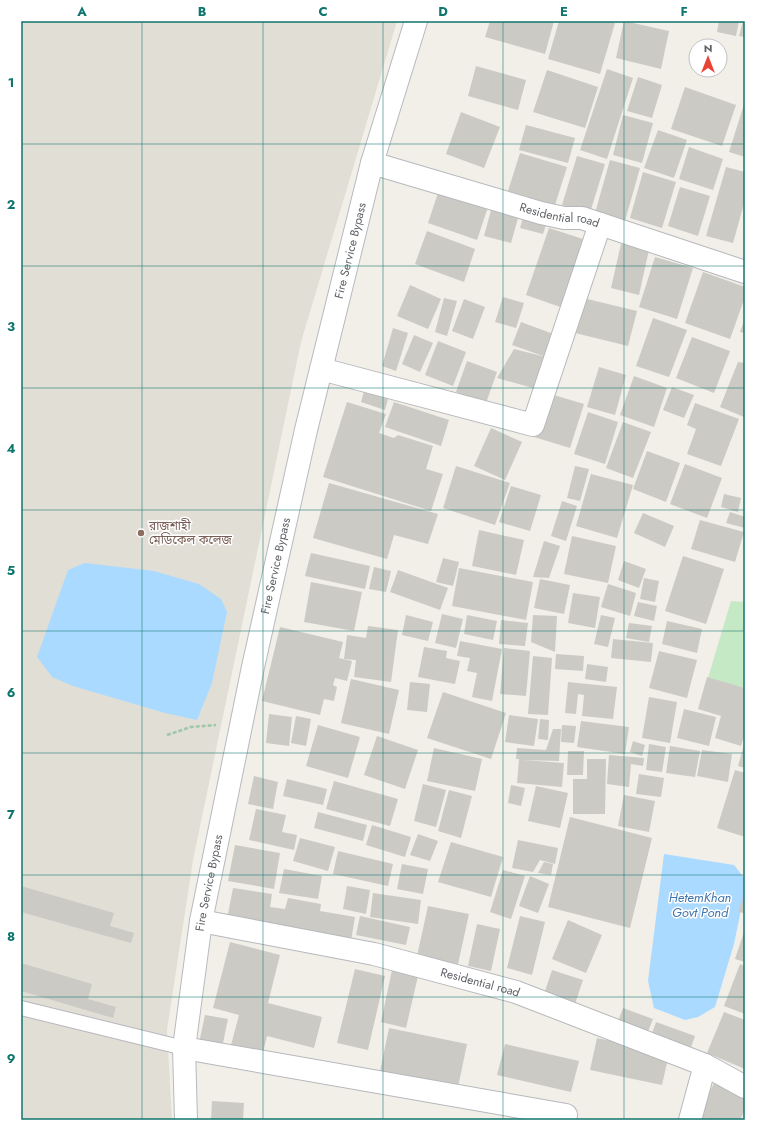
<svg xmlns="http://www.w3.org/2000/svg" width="766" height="1141" font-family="Jost,'Noto Sans Bengali',sans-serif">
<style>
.education{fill:#e1ded6}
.green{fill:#c5e8c5}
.water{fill:#aadaff}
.building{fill:#cccac5}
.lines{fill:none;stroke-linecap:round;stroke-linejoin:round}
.service-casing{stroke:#b5b8bc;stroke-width:16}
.minor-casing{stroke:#b5b8bc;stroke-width:24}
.secondary-casing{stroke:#b6babf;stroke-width:24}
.path{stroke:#9cc7a9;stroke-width:2.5;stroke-dasharray:4 2;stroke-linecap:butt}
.service{stroke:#fff;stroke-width:14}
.minor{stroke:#fff;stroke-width:22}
.secondary{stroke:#fff;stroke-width:22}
.grid{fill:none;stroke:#0f766e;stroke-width:1;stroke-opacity:0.55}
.education-dot{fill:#8d6e63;stroke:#fff;stroke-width:1.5}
.labels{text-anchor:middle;stroke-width:3;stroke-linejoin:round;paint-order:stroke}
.street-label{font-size:12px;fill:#5f6368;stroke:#fff}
.education-label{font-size:12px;fill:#785e54;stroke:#fff;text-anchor:start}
.water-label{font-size:13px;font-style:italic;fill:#4174aa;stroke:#fff}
.neatline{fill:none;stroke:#0f766e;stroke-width:1.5}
.grid-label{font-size:13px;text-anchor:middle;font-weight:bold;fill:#0f766e}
</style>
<rect width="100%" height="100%" fill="#f1efe8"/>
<polygon class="education" points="21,21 397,21 301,342 193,860 167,1030 172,1120 21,1120"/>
<polygon class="green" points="731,601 745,602 745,688 708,678"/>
<g class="water">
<polygon points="85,563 154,571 199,584 221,599 227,612 212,683 197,720 165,713 73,686 52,677 37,657 68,570"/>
<polygon points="664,854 734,865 745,879 745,890 734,944 715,1007 698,1017 685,1020 654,1008 648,981"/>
</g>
<g class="building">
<polygon points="490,21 554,21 545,54 485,37"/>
<polygon points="559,21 608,21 615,23 600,74 548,59"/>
<polygon points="624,21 669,31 661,69 616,58"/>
<polygon points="719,21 739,21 736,36 717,32"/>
<polygon points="743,21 745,21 745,37 739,36"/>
<polygon points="476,66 526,80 518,110 468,96"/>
<polygon points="607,69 633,78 607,159 580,150"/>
<polygon points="547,70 598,87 585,128 533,112"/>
<polygon points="638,77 662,85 652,118 627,111"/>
<polygon points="685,87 736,105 722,146 671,129"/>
<polygon points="745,101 745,157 729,152"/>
<polygon points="461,112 500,127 484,168 446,154"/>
<polygon points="623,115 653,123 642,163 613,155"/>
<polygon points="526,125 575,138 568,163 519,150"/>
<polygon points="658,130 687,140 674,178 644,168"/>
<polygon points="689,147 723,159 713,190 679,179"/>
<polygon points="520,153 567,167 555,205 508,191"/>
<polygon points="577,156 605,164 590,213 562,205"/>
<polygon points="610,160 640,168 625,221 595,213"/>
<polygon points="726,167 745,172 745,200 733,243 706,236"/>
<polygon points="643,172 676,182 662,228 630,218"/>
<polygon points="440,187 489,204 477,240 428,223"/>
<polygon points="680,187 710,196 698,236 668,226"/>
<polygon points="493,203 520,211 511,243 484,236"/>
<polygon points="525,211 548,218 543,234 520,228"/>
<polygon points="549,228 589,241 566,309 526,295"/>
<polygon points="427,231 475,249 464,282 415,264"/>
<polygon points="621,244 649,250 639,295 611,288"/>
<polygon points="655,257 693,268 677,319 639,307"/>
<polygon points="703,272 745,287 745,297 730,339 685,323"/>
<polygon points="410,285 441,299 428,329 397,316"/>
<polygon points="503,297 524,303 516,328 495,322"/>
<polygon points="579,297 637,311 628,346 571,332"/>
<polygon points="444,298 457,301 447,336 435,332"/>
<polygon points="464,299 485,307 473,339 452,331"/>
<polygon points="653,318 687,330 669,377 636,366"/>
<polygon points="745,318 745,333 740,332"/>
<polygon points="521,322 556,335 540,390 497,378 514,349 546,357 512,345"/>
<polygon points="393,328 408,333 396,371 382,366"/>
<polygon points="414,335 433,343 420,372 402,364"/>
<polygon points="692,337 730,351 714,393 676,378"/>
<polygon points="438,341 466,352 453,386 425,375"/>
<polygon points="467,361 497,372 486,403 456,392"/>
<polygon points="738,362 745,363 744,417 720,407"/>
<polygon points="599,367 626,375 615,415 587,407"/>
<polygon points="634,376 667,388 654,427 620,415"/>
<polygon points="672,387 694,395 684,418 663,410"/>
<polygon points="364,391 388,399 385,410 361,402"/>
<polygon points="547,393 584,404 570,448 534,437"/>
<polygon points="347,402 386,414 379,433 394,438 398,435 433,446 426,469 443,474 431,511 323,477"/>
<polygon points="394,402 449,420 441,446 385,427"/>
<polygon points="695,403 739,419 721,466 687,454 696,429 687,425"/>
<polygon points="588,412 618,422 605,464 574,454"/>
<polygon points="623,422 651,432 633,478 606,468"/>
<polygon points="491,428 522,442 505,480 474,466"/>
<polygon points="647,451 680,463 666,502 633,489"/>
<polygon points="685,464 722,478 707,518 670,504"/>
<polygon points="456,466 510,483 495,525 443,508"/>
<polygon points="575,466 589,469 580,501 567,498"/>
<polygon points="591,474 633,485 617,538 576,526"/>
<polygon points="329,483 438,514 428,544 394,535 387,559 313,538"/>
<polygon points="511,486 541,495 530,531 499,522"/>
<polygon points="724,494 741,498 738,512 721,507"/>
<polygon points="562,501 577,506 566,541 551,536"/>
<polygon points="730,512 745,517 745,528 726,523"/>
<polygon points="643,513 674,526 665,547 634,533"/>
<polygon points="700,520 744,532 735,562 691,549"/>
<polygon points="479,530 524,540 516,575 472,566"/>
<polygon points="572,536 616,546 608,583 564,574"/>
<polygon points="544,541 560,546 549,578 533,577"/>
<polygon points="311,553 370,566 365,589 305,576"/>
<polygon points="683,556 724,569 706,624 665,611"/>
<polygon points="443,558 459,562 453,586 436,582"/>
<polygon points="624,561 646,569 639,588 618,580"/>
<polygon points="374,567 391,571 386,592 369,589"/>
<polygon points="459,568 533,582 526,620 452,606"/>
<polygon points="398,570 448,588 440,610 390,592"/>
<polygon points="644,578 659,581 655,602 640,599"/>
<polygon points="540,579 570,585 564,614 534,608"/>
<polygon points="311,582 362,592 354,631 304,622"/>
<polygon points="608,584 636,593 630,616 601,607"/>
<polygon points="573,593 600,597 595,628 568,623"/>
<polygon points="638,602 657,606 654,621 634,616"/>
<polygon points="442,614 463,619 456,648 435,643"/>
<polygon points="406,615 433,622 428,641 402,635"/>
<polygon points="467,615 497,621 493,640 464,634"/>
<polygon points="533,615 557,616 555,652 531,642"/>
<polygon points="601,615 615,618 608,647 594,644"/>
<polygon points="501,620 528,623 525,646 499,644"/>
<polygon points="667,621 702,629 697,653 662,644"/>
<polygon points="629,623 652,626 649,642 626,638"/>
<polygon points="368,626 398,630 391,682 354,677 356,660 344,659 347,635 366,638"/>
<polygon points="280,627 343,642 339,658 352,661 347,681 335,678 333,685 337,687 334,701 324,699 320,715 262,701"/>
<polygon points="613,639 653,643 651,662 611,658"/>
<polygon points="460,641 502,649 492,701 472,697 477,673 467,671 470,658 457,656"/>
<polygon points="424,647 447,651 446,658 460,661 455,684 418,677"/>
<polygon points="504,648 530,651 526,696 500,694"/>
<polygon points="659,651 697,660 687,698 649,688"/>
<polygon points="556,654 584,656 583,671 555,669"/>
<polygon points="533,656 552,658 548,715 528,714"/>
<polygon points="587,664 608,667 606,682 585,679"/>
<polygon points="707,677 745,688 745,733 741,746 715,738 721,716 698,709"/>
<polygon points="351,679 399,690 389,734 341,723"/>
<polygon points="410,682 430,684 427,712 407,710"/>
<polygon points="568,682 617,687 613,719 582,716 584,695 578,694 576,714 565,713"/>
<polygon points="443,692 506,713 491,759 427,738"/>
<polygon points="649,697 677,702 670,743 642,738"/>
<polygon points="684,709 716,717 709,746 677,738"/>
<polygon points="269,714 292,717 289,746 266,743"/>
<polygon points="509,715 538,719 534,746 505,742"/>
<polygon points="296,716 311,719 306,746 291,743"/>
<polygon points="540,719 549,720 548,740 538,739"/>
<polygon points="581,721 629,727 625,754 577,747"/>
<polygon points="318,725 360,737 348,778 306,766"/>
<polygon points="562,725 576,726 574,743 561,742"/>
<polygon points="553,729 561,729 559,761 523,760 564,763 562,787 517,783 519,759 516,759 517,748 546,750"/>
<polygon points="377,736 418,750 405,789 364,775"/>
<polygon points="633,741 645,745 642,756 630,752"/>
<polygon points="745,741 745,768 738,766"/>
<polygon points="649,744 666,747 662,772 646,770"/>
<polygon points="670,746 700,751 695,777 666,773"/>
<polygon points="434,748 482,759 475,791 427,781"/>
<polygon points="702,750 732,754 728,782 697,776"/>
<polygon points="568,751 584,751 583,775 567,775"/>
<polygon points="609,755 644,758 643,766 631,764 629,787 607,784"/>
<polygon points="587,759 606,759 605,814 573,814 573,779 587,779"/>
<polygon points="735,770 745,773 745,837 717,828"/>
<polygon points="639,774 664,778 661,797 636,794"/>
<polygon points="254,776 278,782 273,809 248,804"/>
<polygon points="287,779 327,789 323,805 283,796"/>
<polygon points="334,781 398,799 390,826 326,809"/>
<polygon points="423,784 446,790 436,827 414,821"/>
<polygon points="511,785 525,788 521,806 508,803"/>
<polygon points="536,786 568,793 560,828 528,821"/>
<polygon points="449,790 472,796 461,838 438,831"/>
<polygon points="624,795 655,801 649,832 618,826"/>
<polygon points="256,809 286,815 282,832 297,835 294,850 249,840"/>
<polygon points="318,812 367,825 363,841 314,828"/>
<polygon points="570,817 652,838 630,928 548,907"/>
<polygon points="372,825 411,837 405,857 366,845"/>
<polygon points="418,834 438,841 430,861 410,855"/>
<polygon points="300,838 335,847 328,871 293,861"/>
<polygon points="518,840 558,848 555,864 540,860 533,872 512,868"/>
<polygon points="451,842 503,857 491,897 438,882"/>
<polygon points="235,845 280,853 274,889 228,881"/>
<polygon points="338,851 393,864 388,886 333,874"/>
<polygon points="544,862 553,864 551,875 538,873"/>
<polygon points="402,864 428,869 423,894 397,889"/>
<polygon points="284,869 322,876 318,899 279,893"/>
<polygon points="503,870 525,876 511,919 490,912"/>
<polygon points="530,876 549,884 538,913 519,906"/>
<polygon points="21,886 114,913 110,926 134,933 131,943 21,912"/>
<polygon points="347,886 370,890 366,914 343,909"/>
<polygon points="233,888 272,894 270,907 285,909 288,898 321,904 320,911 355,917 351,941 227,919"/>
<polygon points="745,892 745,914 738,911"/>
<polygon points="373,893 421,900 418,924 370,917"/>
<polygon points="428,906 469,914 458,964 417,956"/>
<polygon points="360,916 410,927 406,945 356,935"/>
<polygon points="520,916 545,922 532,975 507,968"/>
<polygon points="568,920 602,935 586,973 552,959"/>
<polygon points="477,924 500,929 491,971 468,966"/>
<polygon points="745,929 745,962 735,959"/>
<polygon points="230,942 280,955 268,1003 322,1017 314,1048 267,1036 263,1053 231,1045 239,1015 213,1008"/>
<polygon points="21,963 92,984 88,999 116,1007 113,1018 21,991"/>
<polygon points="740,964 745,966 745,1014 724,1006"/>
<polygon points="355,969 385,976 368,1050 337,1043"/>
<polygon points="392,970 418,976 406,1028 381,1022"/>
<polygon points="552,970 583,980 575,1004 544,994"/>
<polygon points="623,1008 653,1019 647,1034 617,1024"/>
<polygon points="724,1012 745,1020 745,1069 707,1053"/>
<polygon points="205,1015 228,1019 222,1048 199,1043"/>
<polygon points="656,1022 695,1036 689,1053 650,1039"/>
<polygon points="389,1028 467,1044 457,1092 379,1076"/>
<polygon points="597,1038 669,1054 662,1085 590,1070"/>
<polygon points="505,1044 579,1061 571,1092 497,1075"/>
<polygon points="715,1081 745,1095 745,1110 740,1120 706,1120 698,1116"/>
<polygon points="212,1101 244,1103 243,1120 211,1120"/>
</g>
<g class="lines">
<defs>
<polyline id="service" points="21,1008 184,1048"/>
<g id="minor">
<path id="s1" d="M372,163L541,213L564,218H582L745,272"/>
<polyline points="321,369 533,425 600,224"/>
<path id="s2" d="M201,921L374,954L516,992L705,1065L745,1087"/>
<polyline points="184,1048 566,1115"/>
<polyline points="690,1120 705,1065"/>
</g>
<g id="secondary">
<path id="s3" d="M186,1120L184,1048L201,921L253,667L306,430L372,163L416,21"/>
</g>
</defs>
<use href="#service" class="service-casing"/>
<use href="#minor" class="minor-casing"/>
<use href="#secondary" class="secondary-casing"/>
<polyline class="path" points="167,735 191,727 216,725"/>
<use href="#service" class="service"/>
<use href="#minor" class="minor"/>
<use href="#secondary" class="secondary"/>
</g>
<path class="grid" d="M142,21V1120M263,21V1120M383,21V1120M503,21V1120M624,21V1120M21,144H745M21,266H745M21,388H745M21,510H745M21,631H745M21,753H745M21,875H745M21,997H745"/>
<circle class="education-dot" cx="141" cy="533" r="4"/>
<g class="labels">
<g class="street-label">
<text dy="4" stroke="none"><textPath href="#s1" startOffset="195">Residential road</textPath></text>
<text dy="4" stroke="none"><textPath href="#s3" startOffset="887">Fire Service Bypass</textPath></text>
<text dy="4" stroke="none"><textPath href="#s3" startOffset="563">Fire Service Bypass</textPath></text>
<text dy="4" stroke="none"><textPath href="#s3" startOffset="239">Fire Service Bypass</textPath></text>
<text dy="4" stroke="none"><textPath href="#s2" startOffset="286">Residential road</textPath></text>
</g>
<g class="education-label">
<text x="149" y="530">রাজশাহী<tspan x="149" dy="14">মেডিকেল কলেজ</tspan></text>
</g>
<g class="water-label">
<text x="700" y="902">HetemKhan<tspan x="700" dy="15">Govt Pond</tspan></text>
</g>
</g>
<rect width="766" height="1141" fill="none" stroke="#ffffff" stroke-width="44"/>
<g transform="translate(708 58)"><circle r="19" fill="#ffffff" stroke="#bfc1c3"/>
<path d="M0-3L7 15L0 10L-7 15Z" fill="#ea4335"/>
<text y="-6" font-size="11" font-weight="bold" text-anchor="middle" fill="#5f6368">N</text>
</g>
<rect x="22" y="22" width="722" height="1097" class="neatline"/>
<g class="grid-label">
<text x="82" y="16">A</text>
<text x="202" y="16">B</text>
<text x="323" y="16">C</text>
<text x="443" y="16">D</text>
<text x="564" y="16">E</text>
<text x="684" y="16">F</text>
<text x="11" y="87">1</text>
<text x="11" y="209">2</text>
<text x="11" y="331">3</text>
<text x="11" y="453">4</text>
<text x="11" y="575">5</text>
<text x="11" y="697">6</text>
<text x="11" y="819">7</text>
<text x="11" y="941">8</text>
<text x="11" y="1063">9</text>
</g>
</svg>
